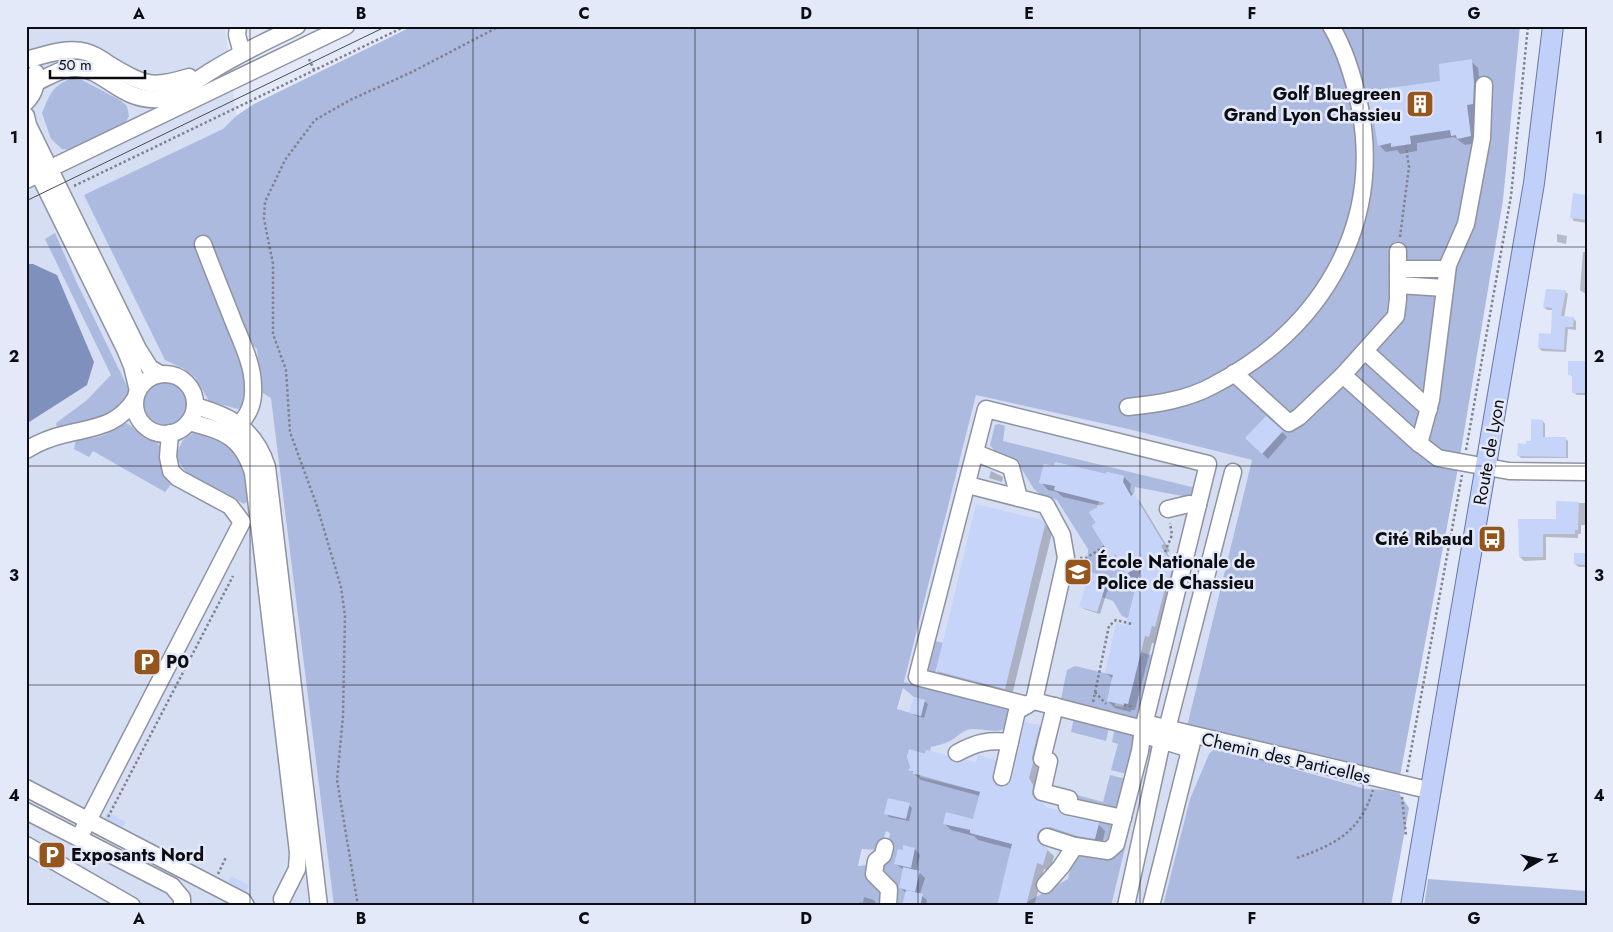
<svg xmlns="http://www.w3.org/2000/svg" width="1613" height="932" font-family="Jost,sans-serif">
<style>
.built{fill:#d6def4}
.green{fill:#adbadf;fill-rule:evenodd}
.water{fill:#8090bc}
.shadow{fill:#0003}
.building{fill:#c6d4f9}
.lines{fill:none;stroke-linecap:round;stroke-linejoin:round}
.minor-casing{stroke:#8e93a1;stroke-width:19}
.major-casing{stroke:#6777a6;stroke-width:22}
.path{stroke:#7f828d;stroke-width:2.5;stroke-dasharray:2.5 2.5;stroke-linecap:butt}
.minor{stroke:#fff;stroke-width:16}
.major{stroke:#c1d0f9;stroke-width:20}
.tram{stroke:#4a4c54;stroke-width:1}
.grid{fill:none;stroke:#0c0d12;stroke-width:1;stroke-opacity:0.55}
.labels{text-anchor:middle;stroke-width:5;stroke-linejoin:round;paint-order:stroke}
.poi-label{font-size:18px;font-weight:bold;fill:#0c0d12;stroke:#e4e9f9;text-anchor:start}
.street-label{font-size:18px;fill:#0c0d12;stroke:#e4e9f9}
.neatline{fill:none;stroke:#0c0d12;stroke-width:2}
.grid-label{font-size:16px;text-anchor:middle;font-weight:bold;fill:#0c0d12}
</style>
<rect width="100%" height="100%" fill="#e4e9f9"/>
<g class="built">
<polygon points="26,26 225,26 335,906 26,906"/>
<polygon points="976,395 1128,429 1252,460 1187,725 1400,776 1394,799 1401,850 1389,906 849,906"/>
</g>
<g class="green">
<path d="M413,26H1520L1503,200L1458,468L1400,776L1187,726L1252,460L1128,429L976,395L904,682L1006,705C1009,710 1009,713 1009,720C1007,740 979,725 967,730C961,732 956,738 950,741C944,744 938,745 931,747L930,751L926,750L925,754L909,750L907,757L909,763L911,764L909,771H913V774L920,775V777L969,789L983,781L970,833L1024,847L997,906H891L882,872L890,833L886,831L880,850L862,849L858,866L868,865L884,889V906H334L271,398L261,392L257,349L249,343L243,360L247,390L246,404L238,409L209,401L195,377L184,369L165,360L84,195L223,129L236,116L254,104ZM903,688L914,697L925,700L921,716L897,709Z"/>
<path d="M70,79L82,80L120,100L127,106L129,116L123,127L72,150L62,149L51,139L42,113C50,95 51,87 70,79Z"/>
<polygon points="55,233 76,281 128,388 128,396 116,411 101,419 57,428 56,423 86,401 111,375 45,239"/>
<circle cx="165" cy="404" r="23"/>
<path d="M126,423L131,426L144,438L157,443L161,448V470L173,482L165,492L93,451L89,457L74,449L76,440C98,438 107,436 126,423Z"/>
<polygon points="999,424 1005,426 1003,441 1196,488 1193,498 1135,487 1134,494 1131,496 1123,482 1124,476 1107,472 1106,474 1055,462 1054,466 1044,464 1039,483 1055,486 1054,490 1099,501 1097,508 1089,512 1096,523 1092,526 1116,565 1120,563 1126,574 1134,569 1140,570 1129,614 1130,619 1122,616 1113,601 1102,597 1108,578 1090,572 1087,569 1088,549 1057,500 1040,494 1034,489 1016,460 997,454 990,445 995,425"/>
<polygon points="196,431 213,434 231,445 244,463 249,500 244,504 229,495 187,474 175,456 183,440"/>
<polygon points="932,640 943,643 935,674 929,671 927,662"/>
<polygon points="1141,652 1154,656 1139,718 1136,719 1064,703 1061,699 1067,670 1075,666 1113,675 1107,701 1115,703 1115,706 1123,707 1124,703 1128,704"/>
<polygon points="1074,718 1109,727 1106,741 1071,732"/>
<polygon points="1115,728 1133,735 1135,739 1127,774 1111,770 1118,744 1112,742"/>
<polygon points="1150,745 1154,746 1156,753 1148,752 1111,906 1026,906 1027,902 1068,879 1073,859 1076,854 1105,854 1147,747"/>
<polygon points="1214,749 1225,750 1366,789 1385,790 1399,793 1409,808 1391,906 1163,906 1190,799 1209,754"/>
<path d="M1110,775L1126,779C1123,789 1123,804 1113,810L1076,803L1077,795L1103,802Z"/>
<path d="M1101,817L1115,821C1112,834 1110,843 1094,841Z"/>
<polygon points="1428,879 1587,891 1587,906 1424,906"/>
</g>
<polygon class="water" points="33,264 57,275 94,362 87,385 26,424 26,264"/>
<g class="shadow">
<polygon points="1471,61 1478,68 1481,91 1480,110 1474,111 1477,143 1465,145 1454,137 1417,143 1417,151 1400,154 1397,150 1386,152 1379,145 1376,125 1373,122 1442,82"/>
<polygon points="1587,196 1587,223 1574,221 1571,217"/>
<polygon points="1557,234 1567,236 1566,244 1557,242"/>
<polygon points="1583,252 1587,252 1587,295 1580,290"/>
<polygon points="1565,291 1568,294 1564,318 1573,318 1576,321 1576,330 1568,329 1566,352 1542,351 1539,348 1552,335 1553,310 1547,310 1544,307"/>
<polygon points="1587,362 1587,395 1577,395 1573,392 1573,378 1570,374"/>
<polygon points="1543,421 1545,424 1545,438 1565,438 1568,441 1568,458 1521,458 1518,455 1527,445 1532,443"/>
<polygon points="1282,432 1287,437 1268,459 1247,438"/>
<polygon points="991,471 1003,477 1002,482 989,478"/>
<polygon points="1107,475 1124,477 1131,484 1130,490 1133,496 1141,503 1170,551 1167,553 1171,559 1174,560 1181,567 1156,644 1152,643 1135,710 1131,710 1131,712 1115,708 1108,701 1113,679 1106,673 1127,627 1140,577 1134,580 1127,573 1121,563 1121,566 1114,559 1094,526 1098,523 1102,506 1063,497 1057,492 1048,490 1041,482"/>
<polygon points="1585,484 1587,484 1587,525 1581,525 1581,534 1578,534 1578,538 1546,537 1546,560 1524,561 1520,557 1557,520 1557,503 1585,503"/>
<polygon points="1042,521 1052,533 1012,695 944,678 937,671"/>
<polygon points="1587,555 1587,567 1579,567 1575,564"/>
<polygon points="1107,579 1110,582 1100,614 1084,609 1081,606"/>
<polygon points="924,701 928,704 924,718 914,715 911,712"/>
<polygon points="1039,726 1046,733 1039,764 1039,802 1048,809 1064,817 1098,824 1105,831 1102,845 1044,842 1044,847 1054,856 1050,871 1044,869 1034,906 999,906 1012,849 978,840 974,836 951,830 944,823 974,821 980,796 921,780 911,771 925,755 947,756 954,764 995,761 1002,768 999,787 1005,788 1010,785"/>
<polygon points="909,805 912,808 909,821 889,817 886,813"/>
<polygon points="904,847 915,849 920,855 916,872 919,872 925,878 920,894 927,900 926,906 903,906 906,893 900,887 904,870 896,864 903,852"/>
<polygon points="864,897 874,900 878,906 859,906 860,902 863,903"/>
</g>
<g class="building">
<polygon points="1472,59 1474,83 1473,104 1467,105 1471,136 1457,139 1456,135 1451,136 1450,130 1410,136 1411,144 1391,147 1391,143 1378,146 1374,122 1372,122 1367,91 1440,81 1439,64"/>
<polygon points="1573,193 1587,195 1587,220 1570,218"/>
<polygon points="1546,289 1566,290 1561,316 1574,317 1573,327 1565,327 1564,350 1538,348 1539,333 1551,334 1552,308 1543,307"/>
<polygon points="1568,361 1587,361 1587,393 1572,393 1572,375 1568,375"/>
<polygon points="1266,416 1283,431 1262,454 1245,438"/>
<polygon points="1531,419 1543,420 1543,437 1566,437 1566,457 1517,456 1518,443 1526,444 1526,441 1531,441"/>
<polygon points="1055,462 1106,474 1106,472 1124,476 1123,482 1131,496 1134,494 1164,544 1161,546 1168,557 1175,558 1170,577 1168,577 1155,627 1152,626 1149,637 1145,636 1128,704 1124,703 1124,705 1107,701 1113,675 1105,673 1116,623 1126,625 1142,565 1126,574 1115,554 1113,560 1092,525 1096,523 1089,512 1105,503 1054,490 1055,486 1039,483 1044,464 1054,466"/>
<polygon points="1556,501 1579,502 1578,530 1575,530 1575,534 1543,534 1543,557 1519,557 1518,519 1556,519"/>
<polygon points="976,504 1042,520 1045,525 1005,689 936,671"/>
<polygon points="1574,553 1587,553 1587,565 1574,564"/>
<polygon points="1090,572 1108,578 1097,612 1079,607"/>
<polygon points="914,697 925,700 921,716 909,713"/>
<polygon points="1025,722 1040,725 1032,757 1033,763 1029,778 1033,785 1032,794 1035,799 1043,803 1046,807 1058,810 1064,816 1099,823 1095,839 1077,836 1050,827 1041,829 1037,834 1037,840 1040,844 1048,848 1043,865 1037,863 1026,906 997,906 1012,844 970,833 970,830 943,824 946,812 973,819 980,792 912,773 913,771 909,771 910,767 907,757 909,749 925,754 926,750 947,755 951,761 956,763 966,760 976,762 978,755 996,760 993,780 996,785 1004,787 1009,784 1012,779"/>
<polygon points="888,798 910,803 906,819 884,814"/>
<polygon points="108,812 126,822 123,827 105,818"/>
<polygon points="903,845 915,848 911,868 894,864 898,849 903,850"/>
<polygon points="903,867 920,871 915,892 899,888"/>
<polygon points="231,876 249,885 246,891 228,882"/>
<polygon points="906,890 923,894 920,906 902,906"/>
</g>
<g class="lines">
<defs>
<g id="minor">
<polyline points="238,26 237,35 242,53"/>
<path d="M30,59C47,54 68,47 86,52C95,54 103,60 110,65C145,85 150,89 189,77"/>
<path d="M37,82C48,77 63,67 76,68C106,69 120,102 160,99C175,98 199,78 213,70C240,53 269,40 297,26"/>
<path d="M26,102C34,94 37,85 36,73"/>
<polyline points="26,116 28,125 138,349 150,368 160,374"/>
<polyline points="26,148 125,349 132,366 138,391"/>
<polyline points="26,180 346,26"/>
<path d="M203,244C213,271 224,297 234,323C242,343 253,365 253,386C254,402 250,413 239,425"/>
<polyline points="1398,269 1447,269"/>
<polyline points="1398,285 1445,288"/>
<polyline points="1365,351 1429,409"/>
<polyline points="1234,373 1289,423 1299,417 1343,375 1396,316 1398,299 1398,251"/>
<circle cx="165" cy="404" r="30"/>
<polyline points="1343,375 1416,441 1438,458 1509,471 1587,472"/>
<path d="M195,406C231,416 255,429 267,467L319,906"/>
<path d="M1128,407C1156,404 1186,400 1212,386C1319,331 1383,229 1360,108C1354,79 1346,51 1331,26"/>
<path d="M189,422C223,431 242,436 253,473L298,852L297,869L282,899"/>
<polyline points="1419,444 1431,400 1448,265 1466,224 1482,138 1484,85"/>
<path d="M26,450C38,443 52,437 66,434C95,427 118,426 135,399"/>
<polyline points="976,453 1011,467 1019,498"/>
<polyline points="968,485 1046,505 1062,535 1066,558 1034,701 1143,729 1151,737 1190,749"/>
<polyline points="1168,509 1189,504 1198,505"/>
<polyline points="1027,705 917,677 986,409 1208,464 1143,729 1140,751 1116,844 1108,851 1075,846 1061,867 1045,885"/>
<polyline points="1055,706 1042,759 1049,761 1042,792 1069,799 1067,806 1123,818"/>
<polyline points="1143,729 1153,725 1432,791"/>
<polyline points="1167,729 1233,472"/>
<path d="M957,753C977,742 988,740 1010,742"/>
<polyline points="1002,777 1017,711 1032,702"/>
<polyline points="26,788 243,901 246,906"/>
<polyline points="26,811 172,886 182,898 182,906"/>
<polyline points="1047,837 1075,846"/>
<polyline points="79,838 242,522 230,506 178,478 171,471 168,457 170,433"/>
<polyline points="26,845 132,906"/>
<polyline points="885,847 883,855 876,861 874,874 889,889 888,906"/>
<polyline points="1126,906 1162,741"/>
<polyline points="1151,906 1193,738"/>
</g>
<polyline id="major" points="1411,906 1534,183 1553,26"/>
</defs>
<use href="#minor" class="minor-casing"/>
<use href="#major" class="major-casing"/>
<g class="path">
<polyline points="309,59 314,70"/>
<polyline points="74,186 406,26"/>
<polyline points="1400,237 1409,167 1406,147"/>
<polyline points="1466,450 1511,196 1528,26"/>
<polyline points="1165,552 1172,535 1170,523"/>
<polyline points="1080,558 1086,558 1105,546"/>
<polyline points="1095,692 1106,704"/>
<polyline points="1093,702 1109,626 1116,620 1132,624"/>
<polyline points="1124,705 1134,707"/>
<polyline points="1407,772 1462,475"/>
<polyline points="1402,797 1406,836"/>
<polyline points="108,817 233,576"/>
<path d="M1297,858C1336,844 1360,832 1373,790"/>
<polyline points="218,874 226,857"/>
<polyline points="358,906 337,780 343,716 345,616 341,587 317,506 290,432 286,370 273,334 273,264 264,219 265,202 285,160 315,120 350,100 412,72 500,26"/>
</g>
<use href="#minor" class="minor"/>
<use href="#major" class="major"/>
<polyline class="tram" points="26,201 387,26"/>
</g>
<path class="grid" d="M250,26V906M473,26V906M695,26V906M918,26V906M1140,26V906M1363,26V906M26,247H1587M26,466H1587M26,685H1587"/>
<defs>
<symbol id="building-square" viewBox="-11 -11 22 22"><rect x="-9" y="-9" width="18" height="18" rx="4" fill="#94561c" stroke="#e4e9f9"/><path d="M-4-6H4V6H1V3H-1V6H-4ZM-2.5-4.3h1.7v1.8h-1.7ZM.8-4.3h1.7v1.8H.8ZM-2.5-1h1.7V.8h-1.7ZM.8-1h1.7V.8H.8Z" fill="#fff"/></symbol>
<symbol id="bus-square" viewBox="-11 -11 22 22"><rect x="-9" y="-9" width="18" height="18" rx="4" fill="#94561c" stroke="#e4e9f9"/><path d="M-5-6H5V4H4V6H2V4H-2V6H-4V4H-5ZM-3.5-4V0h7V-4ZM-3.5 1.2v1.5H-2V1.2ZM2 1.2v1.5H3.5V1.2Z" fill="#fff"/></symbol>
<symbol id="university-square" viewBox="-11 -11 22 22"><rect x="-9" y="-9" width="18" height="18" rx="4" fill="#94561c" stroke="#e4e9f9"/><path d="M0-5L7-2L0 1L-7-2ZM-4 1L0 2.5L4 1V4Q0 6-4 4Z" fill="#fff"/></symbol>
<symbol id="parking-square" viewBox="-11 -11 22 22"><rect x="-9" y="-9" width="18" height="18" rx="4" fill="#94561c" stroke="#e4e9f9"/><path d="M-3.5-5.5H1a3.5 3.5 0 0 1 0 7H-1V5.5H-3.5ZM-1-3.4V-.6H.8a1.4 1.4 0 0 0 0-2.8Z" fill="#fff"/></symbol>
</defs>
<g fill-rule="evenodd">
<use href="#building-square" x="1404" y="88" width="32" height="32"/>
<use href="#bus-square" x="1476" y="523" width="32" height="32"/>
<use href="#university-square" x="1062" y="556" width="32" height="32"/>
<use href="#parking-square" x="131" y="646" width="32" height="32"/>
<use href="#parking-square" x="36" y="839" width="32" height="32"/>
</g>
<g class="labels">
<g class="poi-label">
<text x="1401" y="100" text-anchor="end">Golf Bluegreen<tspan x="1401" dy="21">Grand Lyon Chassieu</tspan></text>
<text x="1473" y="545" text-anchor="end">Cité Ribaud</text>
<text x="1097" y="568">École Nationale de<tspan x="1097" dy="21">Police de Chassieu</tspan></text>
<text x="166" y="668">P0</text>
<text x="71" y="861">Exposants Nord</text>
</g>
<g class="street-label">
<text transform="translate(1489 452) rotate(-80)" y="6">Route de Lyon</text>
<text transform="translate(1286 758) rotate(13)" y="6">Chemin des Particelles</text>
</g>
</g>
<rect width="1613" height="932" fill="none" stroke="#e4e9f9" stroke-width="55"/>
<g transform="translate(1540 860) rotate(81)" stroke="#e4e9f9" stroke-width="4" paint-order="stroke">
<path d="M0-4L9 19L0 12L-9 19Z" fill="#0c0d12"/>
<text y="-8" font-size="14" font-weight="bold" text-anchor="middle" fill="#0c0d12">N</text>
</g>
<path d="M50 70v8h95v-8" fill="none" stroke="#0c0d12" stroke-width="2.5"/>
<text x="58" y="70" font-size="15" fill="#0c0d12" stroke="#e4e9f9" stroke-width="4" paint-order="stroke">50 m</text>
<rect x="28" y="28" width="1558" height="876" class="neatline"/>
<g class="grid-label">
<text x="139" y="19">A</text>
<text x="361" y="19">B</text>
<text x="584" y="19">C</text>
<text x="806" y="19">D</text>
<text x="1029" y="19">E</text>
<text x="1252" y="19">F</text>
<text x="1474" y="19">G</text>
<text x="14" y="143">1</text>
<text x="1599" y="143">1</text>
<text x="14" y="362">2</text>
<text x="1599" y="362">2</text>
<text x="14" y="581">3</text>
<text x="1599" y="581">3</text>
<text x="14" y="801">4</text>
<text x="1599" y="801">4</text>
<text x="139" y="924">A</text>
<text x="361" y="924">B</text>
<text x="584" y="924">C</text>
<text x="806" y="924">D</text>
<text x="1029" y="924">E</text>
<text x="1252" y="924">F</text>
<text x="1474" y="924">G</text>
</g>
</svg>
